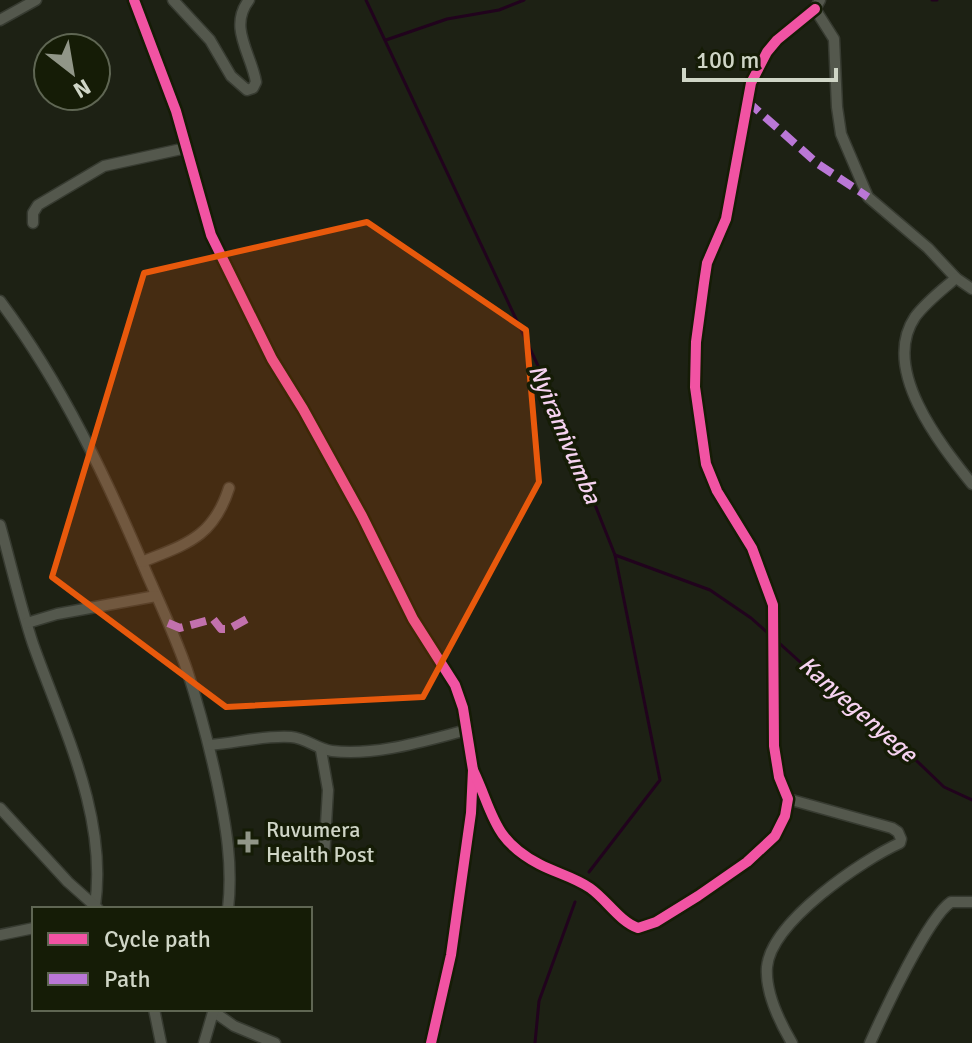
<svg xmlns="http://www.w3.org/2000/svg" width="972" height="1043" font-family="Signika,sans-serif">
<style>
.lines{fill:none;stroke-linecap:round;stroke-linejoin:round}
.stream{stroke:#21031d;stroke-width:3}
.minor-casing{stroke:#373b31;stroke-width:13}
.minor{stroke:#54584d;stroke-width:10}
.quiet{stroke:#ba77d6;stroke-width:8;stroke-dasharray:16 8;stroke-linecap:butt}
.cycleway-casing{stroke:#151c06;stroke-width:15}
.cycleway{stroke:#f153a3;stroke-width:10}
.marked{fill:#e8590c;fill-opacity:0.2;stroke:#e8590c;stroke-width:6;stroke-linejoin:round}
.poi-dot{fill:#919688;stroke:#151c06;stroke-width:3}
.labels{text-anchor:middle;stroke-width:7;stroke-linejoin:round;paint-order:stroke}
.poi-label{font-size:22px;fill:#cfd5c6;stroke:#151c06;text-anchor:start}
.water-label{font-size:24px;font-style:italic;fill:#f6d2f0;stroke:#151c06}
</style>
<rect width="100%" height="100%" fill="#1d2114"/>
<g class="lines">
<g class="stream">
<polyline points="366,0 548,387 615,555 660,780 589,872"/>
<polyline points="932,0 937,0"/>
<polyline points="386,40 447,19 499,10 524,0"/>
<polyline points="615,555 710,590 751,618 769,634"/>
<polyline points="778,642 809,670 873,719 944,787 972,800"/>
<polyline points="535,1043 539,1001 575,902"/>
</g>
<defs>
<g id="minor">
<polyline points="134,0 176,111 211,235 272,359 303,409 362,516 413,619 455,685 463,708 473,770 471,813 451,955 431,1043"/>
<path d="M173,0L210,40L231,76L247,90L253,88L256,82C251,53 228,27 249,0"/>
<polyline points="820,0 815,9 834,39 837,107 841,134 868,197 928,248 956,278 972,289"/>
<polyline points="0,20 36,0"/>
<polyline points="33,223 33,213 38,205 104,166 186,148"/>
<path d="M956,278C942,290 926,302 915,317C880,369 940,444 972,484"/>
<path d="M0,301C62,384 107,479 147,574C161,606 176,638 187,670C199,707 209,745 217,782C226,825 233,865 228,909"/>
<path d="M0,525C11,564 20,605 33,644C62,726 108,816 95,906L98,909"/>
<path d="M142,562C186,544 213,538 229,488"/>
<polyline points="27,623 57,614 156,596"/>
<path d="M210,745C236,743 265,735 291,737C306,738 317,749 332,751C377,756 424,741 467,730"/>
<polyline points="321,750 328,790 324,858"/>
<path d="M473,770C494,814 492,839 539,864C556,873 574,877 590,888C607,900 619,921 638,928L656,922L698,896L747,862L775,836L785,816L788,799L779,777L774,746L773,605L752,548L717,491L706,464L695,387L696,342L704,283L707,263L726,219L751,83L767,52L777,40L815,9"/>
<path d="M788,799L892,828L898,832L901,839L900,843C862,860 771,922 767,967C765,993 779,1021 792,1043"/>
<polyline points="0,808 68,882 95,906"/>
<polyline points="0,935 34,928"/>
<polyline points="154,1009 161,1043"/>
<polyline points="214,1012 234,1026 275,1043"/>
<polyline points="204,1043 214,1009"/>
<path d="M870,1043C883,1014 928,917 951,902H972"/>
</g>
</defs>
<use href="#minor" class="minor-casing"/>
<use href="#minor" class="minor"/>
<g class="quiet">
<polyline points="747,101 818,164 868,197"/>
<polyline points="168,623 180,628 213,619 221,629 229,629 249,618"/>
</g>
<defs>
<g id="cycleway">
<polyline points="134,0 176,111 211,235 272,359 303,409 362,516 413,619 455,685 463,708 473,770 471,813 451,955 431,1043"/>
<path d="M473,770C494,814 492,839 539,864C556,873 574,877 590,888C607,900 619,921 638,928L656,922L698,896L747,862L775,836L785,816L788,799L779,777L774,746L773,605L752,548L717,491L706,464L695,387L696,342L704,283L707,263L726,219L751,83L767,52L777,40L815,9"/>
</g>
</defs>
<use href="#cycleway" class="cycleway-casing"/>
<use href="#cycleway" class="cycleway"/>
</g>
<path class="marked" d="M367,222L526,330L539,482L423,697L226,707L52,577L144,273Z"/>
<path class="poi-dot" d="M244 830h8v8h8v8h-8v8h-8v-8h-8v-8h8z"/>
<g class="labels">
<g class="poi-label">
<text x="266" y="837">Ruvumera<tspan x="266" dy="25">Health Post</tspan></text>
</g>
<g class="water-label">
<text transform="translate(565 434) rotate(67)" y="8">Nyiramivumba</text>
<text transform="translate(858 709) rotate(41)" y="8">Kanyegenyege</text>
</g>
</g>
<rect x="32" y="907" width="280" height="104" fill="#151c06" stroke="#5f6653" stroke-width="2"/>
<rect x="48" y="933" width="40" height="12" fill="#f153a3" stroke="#5f6653" stroke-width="2"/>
<text x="104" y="947" font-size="24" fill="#cfd5c6">Cycle path</text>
<rect x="48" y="973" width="40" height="12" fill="#ba77d6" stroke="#5f6653" stroke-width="2"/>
<text x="104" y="987" font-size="24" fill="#cfd5c6">Path</text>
<g transform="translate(72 72) rotate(149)"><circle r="38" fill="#151c06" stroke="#5f6653" stroke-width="2"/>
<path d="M0-6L14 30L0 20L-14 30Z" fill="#919688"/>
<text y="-12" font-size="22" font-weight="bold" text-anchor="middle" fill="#cfd5c6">N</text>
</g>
<path d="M684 68v12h152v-12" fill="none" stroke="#cfd5c6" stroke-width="4"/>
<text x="696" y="68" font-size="24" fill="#cfd5c6" stroke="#151c06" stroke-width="6" paint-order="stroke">100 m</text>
</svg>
